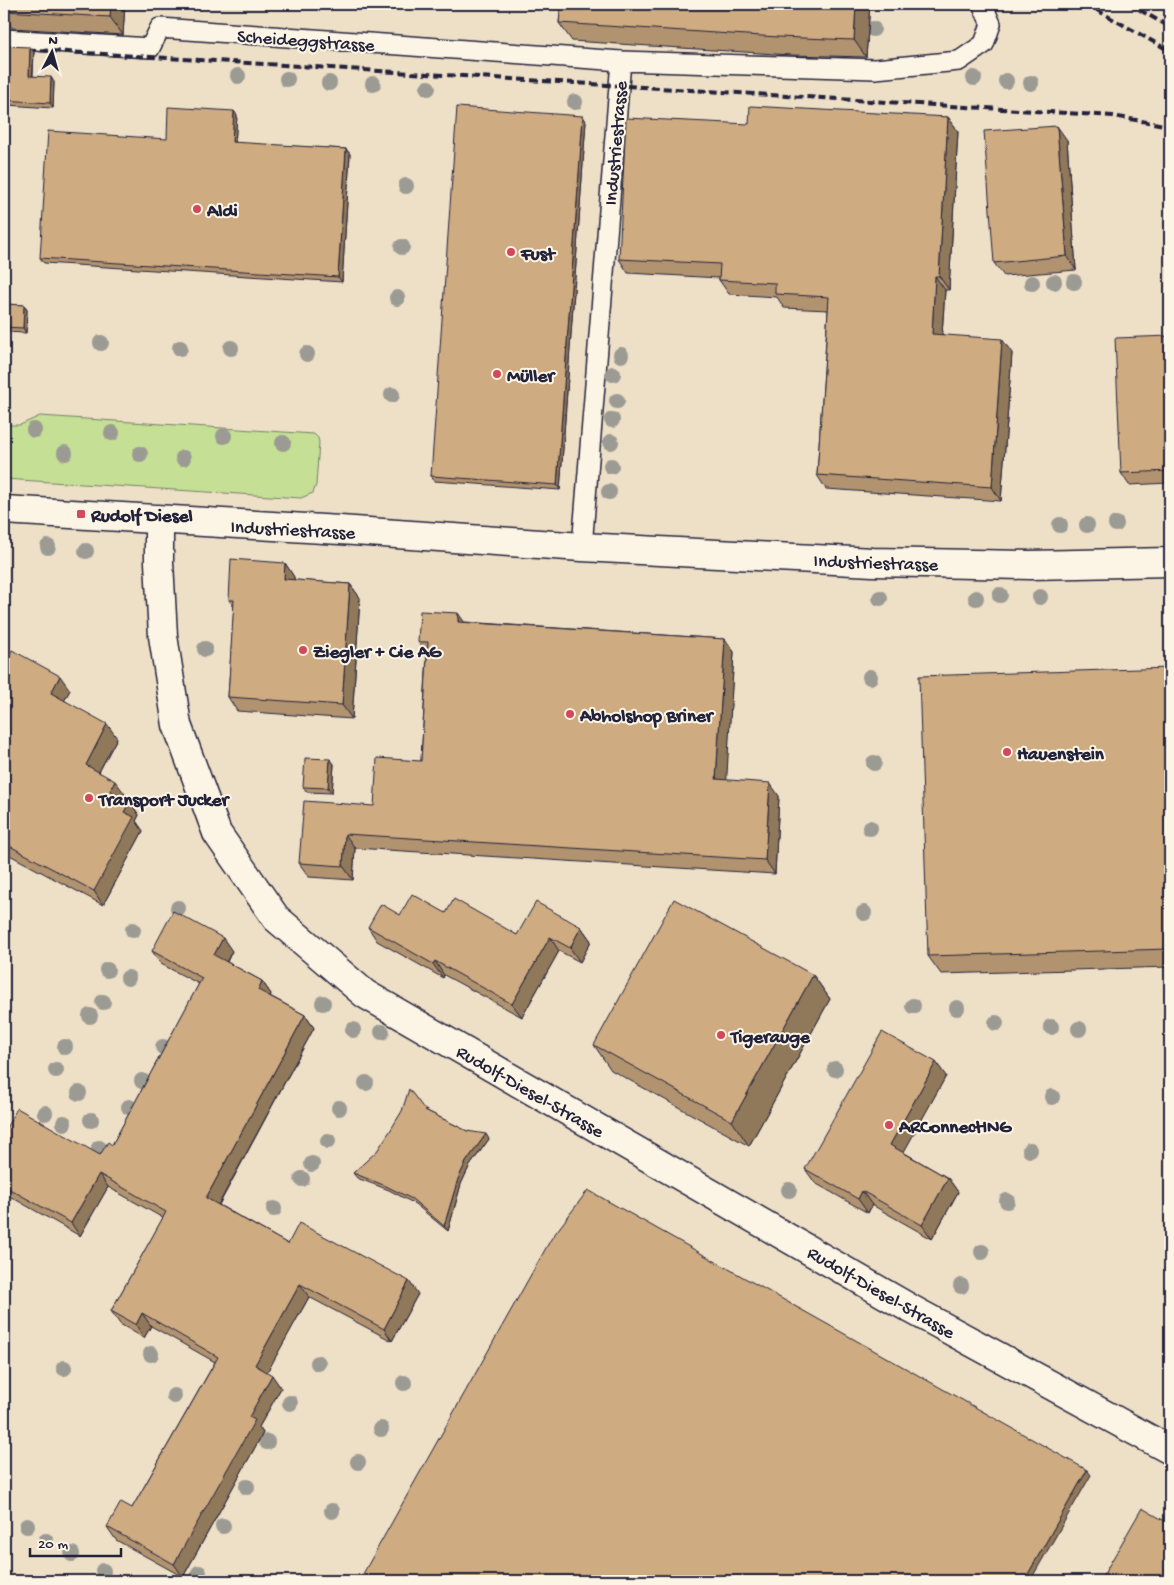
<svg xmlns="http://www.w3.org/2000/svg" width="1174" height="1585" font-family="'Gochi Hand',sans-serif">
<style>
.built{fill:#eedfc7}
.green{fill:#c5df95;stroke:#748068}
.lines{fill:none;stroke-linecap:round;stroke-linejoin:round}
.service-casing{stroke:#22223b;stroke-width:22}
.minor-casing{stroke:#22223b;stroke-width:31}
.tertiary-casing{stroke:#22223b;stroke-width:31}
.service{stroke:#fcf5e5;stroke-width:19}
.minor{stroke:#fcf5e5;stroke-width:28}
.tertiary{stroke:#fcf5e5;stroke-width:28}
.rail{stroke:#22223b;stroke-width:4;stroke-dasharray:8 4;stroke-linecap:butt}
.tree{fill:#9b9b94}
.wall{fill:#b1936f;stroke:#22223b}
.shaded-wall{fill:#90785a;stroke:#22223b}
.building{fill:#ceab81;stroke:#22223b}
.poi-dot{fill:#d1495b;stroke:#fcf5e5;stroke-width:2}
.labels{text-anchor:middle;stroke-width:4;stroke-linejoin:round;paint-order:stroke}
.street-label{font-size:19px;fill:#22223b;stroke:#fcf5e5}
.poi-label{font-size:19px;font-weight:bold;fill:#22223b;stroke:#fcf5e5;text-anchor:start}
</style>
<rect width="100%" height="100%" fill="#fcf5e5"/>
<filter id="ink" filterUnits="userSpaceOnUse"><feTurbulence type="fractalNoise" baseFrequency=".02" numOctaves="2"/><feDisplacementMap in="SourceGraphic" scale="10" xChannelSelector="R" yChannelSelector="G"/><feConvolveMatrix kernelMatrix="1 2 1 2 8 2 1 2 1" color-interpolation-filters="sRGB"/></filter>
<g filter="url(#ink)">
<rect class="built" x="4" y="4" width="1166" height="1577"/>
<polygon class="green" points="40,416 314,434 318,438 319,442 316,485 313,493 301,498 4,479 4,425 20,425"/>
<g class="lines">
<defs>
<g id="service">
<polyline points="4,39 150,48 160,28 621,61"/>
<polyline points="582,547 621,61 875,69 959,61 984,44 991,24 982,4"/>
</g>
<polyline id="minor" points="159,520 159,562 163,636 177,725 217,833 276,918 365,994 911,1309 1170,1450"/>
<polyline id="tertiary" points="4,510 340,530 582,547 873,562 1030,565 1170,562"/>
</defs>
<use href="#service" class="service-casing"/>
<use href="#minor" class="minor-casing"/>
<use href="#tertiary" class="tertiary-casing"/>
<use href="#service" class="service"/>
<use href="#minor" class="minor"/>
<use href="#tertiary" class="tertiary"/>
<g class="rail">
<polyline points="1086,4 1170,51"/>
<polyline points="1129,4 1170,27"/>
<polyline points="4,48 1066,113 1113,116 1170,126"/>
</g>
</g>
<g class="tree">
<circle cx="873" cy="29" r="8"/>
<circle cx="238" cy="76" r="8"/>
<circle cx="974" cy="78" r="8"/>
<circle cx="287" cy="79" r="8"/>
<circle cx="1006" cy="81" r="8"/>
<circle cx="329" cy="83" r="8"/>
<circle cx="1031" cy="83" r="8"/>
<circle cx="373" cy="84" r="8"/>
<circle cx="428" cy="88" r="8"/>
<circle cx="575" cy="102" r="8"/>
<circle cx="406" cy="186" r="8"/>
<circle cx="402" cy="247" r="8"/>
<circle cx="1054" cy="282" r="8"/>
<circle cx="1074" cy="282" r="8"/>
<circle cx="1032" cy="283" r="8"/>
<circle cx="397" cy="298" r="8"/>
<circle cx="101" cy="343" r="8"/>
<circle cx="180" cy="348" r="8"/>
<circle cx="231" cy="348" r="8"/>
<circle cx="307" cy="354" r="8"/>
<circle cx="621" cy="355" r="8"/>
<circle cx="613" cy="374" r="8"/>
<circle cx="392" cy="395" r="8"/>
<circle cx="617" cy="401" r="8"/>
<circle cx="612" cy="420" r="8"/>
<circle cx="34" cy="430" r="8"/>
<circle cx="112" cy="433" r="8"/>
<circle cx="224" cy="436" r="8"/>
<circle cx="611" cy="442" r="8"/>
<circle cx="283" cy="443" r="8"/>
<circle cx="65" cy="453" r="8"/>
<circle cx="140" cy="454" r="8"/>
<circle cx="183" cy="458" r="8"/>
<circle cx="611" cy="466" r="8"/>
<circle cx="609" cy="492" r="8"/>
<circle cx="1116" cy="524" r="8"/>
<circle cx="1060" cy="525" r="8"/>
<circle cx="1087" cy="525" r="8"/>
<circle cx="48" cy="547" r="8"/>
<circle cx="86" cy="551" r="8"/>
<circle cx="1000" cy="595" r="8"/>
<circle cx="1040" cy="597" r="8"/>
<circle cx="880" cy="598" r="8"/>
<circle cx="976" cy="598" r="8"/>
<circle cx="205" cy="649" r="8"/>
<circle cx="870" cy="677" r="8"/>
<circle cx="874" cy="763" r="8"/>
<circle cx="870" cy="828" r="8"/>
<circle cx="178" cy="908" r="8"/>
<circle cx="864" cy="913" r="8"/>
<circle cx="133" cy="930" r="8"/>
<circle cx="107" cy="970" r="8"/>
<circle cx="128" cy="978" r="8"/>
<circle cx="103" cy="1002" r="8"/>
<circle cx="323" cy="1003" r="8"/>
<circle cx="913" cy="1006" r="8"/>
<circle cx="957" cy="1008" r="8"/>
<circle cx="90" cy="1016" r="8"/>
<circle cx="996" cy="1023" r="8"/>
<circle cx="1051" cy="1027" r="8"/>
<circle cx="1079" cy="1029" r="8"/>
<circle cx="353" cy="1030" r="8"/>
<circle cx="382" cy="1032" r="8"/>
<circle cx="65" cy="1047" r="8"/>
<circle cx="163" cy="1047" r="8"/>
<circle cx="835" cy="1069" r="8"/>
<circle cx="56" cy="1070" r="8"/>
<circle cx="142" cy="1081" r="8"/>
<circle cx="366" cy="1083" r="8"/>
<circle cx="79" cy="1093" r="8"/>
<circle cx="1052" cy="1097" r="8"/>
<circle cx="129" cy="1107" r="8"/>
<circle cx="339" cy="1108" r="8"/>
<circle cx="45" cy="1113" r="8"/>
<circle cx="91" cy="1120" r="8"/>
<circle cx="64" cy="1123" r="8"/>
<circle cx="328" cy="1141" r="8"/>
<circle cx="99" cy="1148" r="8"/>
<circle cx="1030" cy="1150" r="8"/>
<circle cx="312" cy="1164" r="8"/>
<circle cx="302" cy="1179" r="8"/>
<circle cx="789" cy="1190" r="8"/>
<circle cx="1007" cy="1201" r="8"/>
<circle cx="274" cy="1209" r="8"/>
<circle cx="982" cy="1252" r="8"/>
<circle cx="961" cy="1286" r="8"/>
<circle cx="151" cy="1354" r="8"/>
<circle cx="318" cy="1363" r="8"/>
<circle cx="64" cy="1368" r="8"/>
<circle cx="404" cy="1383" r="8"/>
<circle cx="174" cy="1396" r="8"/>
<circle cx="290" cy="1403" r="8"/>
<circle cx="381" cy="1429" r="8"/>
<circle cx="267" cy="1442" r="8"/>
<circle cx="358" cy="1462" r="8"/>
<circle cx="247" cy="1487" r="8"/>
<circle cx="332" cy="1511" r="8"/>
<circle cx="27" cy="1526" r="8"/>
<circle cx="223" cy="1526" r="8"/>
<circle cx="46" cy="1541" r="8"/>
<circle cx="72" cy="1554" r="8"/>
<circle cx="103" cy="1571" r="8"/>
<circle cx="199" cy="1573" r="8"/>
</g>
<g class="wall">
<polygon points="4,4 125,4 123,35 12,28 4,16"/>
<polygon points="561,4 870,4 866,57 791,55 572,41 559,23"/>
<polygon points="34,52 33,76 54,82 53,108 6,105 4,101 4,90"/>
<polygon points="237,115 235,143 346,149 350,154 342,282 44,263 40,258 167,139"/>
<polygon points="948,117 958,131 949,290 945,290 942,335 1012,353 1001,501 826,489 817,475 828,310 784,308 777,297 729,294 719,280 719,278 628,273 619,259 749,124"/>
<polygon points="586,121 560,490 434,481 431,476"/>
<polygon points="1067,140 1076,270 1004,276 994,263"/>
<polygon points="4,304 24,305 27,310 26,333 4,332"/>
<polygon points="1170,336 1170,483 1129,485 1121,473"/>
<polygon points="285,563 294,577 294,580 350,584 360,598 352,719 237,711 228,697 234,607 229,600"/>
<polygon points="465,622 725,639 734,652 726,780 779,796 775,874 355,848 353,880 309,877 299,863 374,806 421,761 427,654 418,642"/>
<polygon points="4,664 70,690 64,700 117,738 99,772 125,794 123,798 130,802 139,815 136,821 143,831 103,905 4,852"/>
<polygon points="1170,668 1170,967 941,974 928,956"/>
<polygon points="330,759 334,764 332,793 307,792 303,787"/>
<polygon points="446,913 517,935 581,927 591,941 580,962 559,951 522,1017 444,975 443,978 377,941 368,927 400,915"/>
<polygon points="152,951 232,951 227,962 262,981 271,994 270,996 305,1015 314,1028 219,1205 288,1244 418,1294 392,1341 309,1297 267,1372 281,1388 259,1427 263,1433 183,1577 116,1540 107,1527 132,1508 215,1362 151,1326 144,1338 120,1324 111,1311 163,1218 108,1187 80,1236 4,1193 4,1132 100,1155 112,1145 199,984 161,964"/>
<polygon points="813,975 830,999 749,1146 611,1070 594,1045"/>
<polygon points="946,1076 903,1152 948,1178 958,1192 932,1239 872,1205 868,1213 815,1183 805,1169"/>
<polygon points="425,1110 467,1131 489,1139 469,1167 461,1184 448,1231 415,1204 389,1190 357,1178 353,1173"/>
</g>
<g class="shaded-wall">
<polygon points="111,4 125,4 123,35 110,17"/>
<polygon points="856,4 870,4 866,57 854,40"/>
<polygon points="30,47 34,52 32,81 29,76"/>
<polygon points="51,77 54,82 53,108 50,103"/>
<polygon points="234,111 237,115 235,147 232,142"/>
<polygon points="583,116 586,121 560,490 557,485"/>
<polygon points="948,117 958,131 949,290 939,276"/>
<polygon points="1057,126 1067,140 1076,270 1067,256"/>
<polygon points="346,149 350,154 342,282 338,277"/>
<polygon points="935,276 945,290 941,348 932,334"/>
<polygon points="24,305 27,310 26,333 23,328"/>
<polygon points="1002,339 1012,353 1001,501 992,487"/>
<polygon points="285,563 294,577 293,593 284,579"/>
<polygon points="350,584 360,598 352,719 342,705"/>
<polygon points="458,613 468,627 458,622"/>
<polygon points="725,639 734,652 726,792 716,779"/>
<polygon points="60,676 70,690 61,707 51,693"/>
<polygon points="107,724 117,738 95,779 86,765"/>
<polygon points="330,759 334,764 332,793 328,788"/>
<polygon points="115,781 125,794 119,805 110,791"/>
<polygon points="770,783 779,796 775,874 765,860"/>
<polygon points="130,802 139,815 136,821 143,831 103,905 94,891 124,812"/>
<polygon points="345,834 355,848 353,880 343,866"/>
<polygon points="581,927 591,941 580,962 570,948"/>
<polygon points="550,937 559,951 522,1017 512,1004"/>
<polygon points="223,938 232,951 223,968 214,955"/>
<polygon points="435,961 444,975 443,978 433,964"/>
<polygon points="813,975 830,999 749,1146 732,1121"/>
<polygon points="262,981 271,994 267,1002 258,990"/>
<polygon points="305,1015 314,1028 215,1211 206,1198"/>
<polygon points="936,1062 946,1076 900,1159 890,1145"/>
<polygon points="486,1134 489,1139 469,1167 461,1184 448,1231 444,1226 458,1179 466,1162"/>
<polygon points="99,1174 108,1187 80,1236 71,1223"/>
<polygon points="948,1178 958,1192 932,1239 922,1225"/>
<polygon points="862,1191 872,1205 868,1213 858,1199"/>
<polygon points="409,1281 418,1294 392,1341 384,1329"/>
<polygon points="300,1284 309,1297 264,1378 255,1365"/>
<polygon points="142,1313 151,1326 144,1338 136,1325"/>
<polygon points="272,1375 281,1388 259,1427 263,1433 183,1577 174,1564 249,1417"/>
<polygon points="1087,1470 1091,1475 1030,1581 1024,1581"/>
</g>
<g class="building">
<polygon points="4,4 111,4 110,17 4,11"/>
<polygon points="561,4 856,4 854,40 778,37 559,23"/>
<polygon points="7,46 30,47 29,76 51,77 50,103 4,100 4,90"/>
<polygon points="750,106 948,117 939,276 935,276 932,334 1002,339 992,487 817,475 829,297 775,294 775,283 719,280 720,264 619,259 626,118 749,124"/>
<polygon points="168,107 234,111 232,142 346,149 338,277 40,258 48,131 167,139"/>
<polygon points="457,107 583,116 557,485 431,476"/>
<polygon points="1057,126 1067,256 994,263 984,131"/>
<polygon points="4,304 24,305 23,328 4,327"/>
<polygon points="1170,336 1170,471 1121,473 1115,338"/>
<polygon points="231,559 285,563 284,579 350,584 342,705 228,697 234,600 229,600"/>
<polygon points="420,611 458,613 458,622 725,639 716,779 770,783 765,860 345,834 343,866 299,863 304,801 374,806 377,758 421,761 428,642 418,642"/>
<polygon points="12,650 60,676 51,693 107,724 86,765 115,781 110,791 130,802 124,812 134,817 94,891 4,843 4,664"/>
<polygon points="1170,668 1170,949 928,956 919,676"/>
<polygon points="305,758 330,759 328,788 303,787"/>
<polygon points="412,894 446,913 454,899 517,935 536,902 581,927 570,948 550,937 512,1004 435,961 433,964 368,927 381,904 400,915"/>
<polygon points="674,899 813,975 732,1121 594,1045"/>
<polygon points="173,911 223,938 214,955 262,981 258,990 305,1015 206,1198 288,1244 299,1223 409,1281 384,1329 300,1284 255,1365 272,1375 249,1417 255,1420 174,1564 107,1527 121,1502 132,1508 218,1357 142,1313 136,1325 111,1311 166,1212 99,1174 71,1223 4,1186 4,1132 17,1108 100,1155 108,1142 112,1145 202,978 152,951"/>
<polygon points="882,1032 936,1062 890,1145 948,1178 922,1225 862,1191 858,1199 805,1169"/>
<polygon points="409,1089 425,1110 467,1131 486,1134 466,1162 458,1179 444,1226 412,1199 386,1186 353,1173 377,1151 390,1131 402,1111"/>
<polygon points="588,1190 1087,1470 1024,1581 359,1581 551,1239"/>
<polygon points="1142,1508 1170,1524 1170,1581 1100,1581"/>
</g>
</g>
<g class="poi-dot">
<circle cx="197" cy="209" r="5"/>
<circle cx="511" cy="252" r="5"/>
<circle cx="497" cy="374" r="5"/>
<rect x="76" y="509" width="10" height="10" rx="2.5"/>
<circle cx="303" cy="650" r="5"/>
<circle cx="570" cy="714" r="5"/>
<circle cx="1007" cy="752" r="5"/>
<circle cx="89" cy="798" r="5"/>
<circle cx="721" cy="1035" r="5"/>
<circle cx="889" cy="1125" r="5"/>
</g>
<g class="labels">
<g class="street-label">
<text transform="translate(306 39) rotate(4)" y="7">Scheideggstrasse</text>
<text transform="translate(614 143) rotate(-85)" y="7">Industriestrasse</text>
<text transform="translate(293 528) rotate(3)" y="7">Industriestrasse</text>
<text transform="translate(876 561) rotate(2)" y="7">Industriestrasse</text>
<text transform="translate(531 1090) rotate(30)" y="7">Rudolf-Diesel-Strasse</text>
<text transform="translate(882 1291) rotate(30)" y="7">Rudolf-Diesel-Strasse</text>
</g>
<g class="poi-label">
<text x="207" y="216">Aldi</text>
<text x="521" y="259">Fust</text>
<text x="507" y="381">Müller</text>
<text x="91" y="521">Rudolf Diesel</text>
<text x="313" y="657">Ziegler + Cie AG</text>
<text x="580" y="721">Abholshop Briner</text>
<text x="1017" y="759">Hauenstein</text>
<text x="99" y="805">Transport Jucker</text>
<text x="731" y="1042">Tigerauge</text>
<text x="899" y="1132">ARConnectING</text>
</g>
</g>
<rect width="1174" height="1585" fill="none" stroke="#fcf5e5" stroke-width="20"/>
<rect x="10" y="10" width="1154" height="1565" fill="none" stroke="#22223b" stroke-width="2" filter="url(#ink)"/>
<g transform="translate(52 52) rotate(6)" stroke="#fcf5e5" stroke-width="4" paint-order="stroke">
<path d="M0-4L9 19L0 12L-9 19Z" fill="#22223b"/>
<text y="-8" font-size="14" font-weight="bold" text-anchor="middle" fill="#22223b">N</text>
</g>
<path d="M30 1548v8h91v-8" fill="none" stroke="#22223b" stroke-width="2.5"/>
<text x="38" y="1548" font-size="15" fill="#22223b" stroke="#fcf5e5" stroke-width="4" paint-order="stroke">20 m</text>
</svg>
